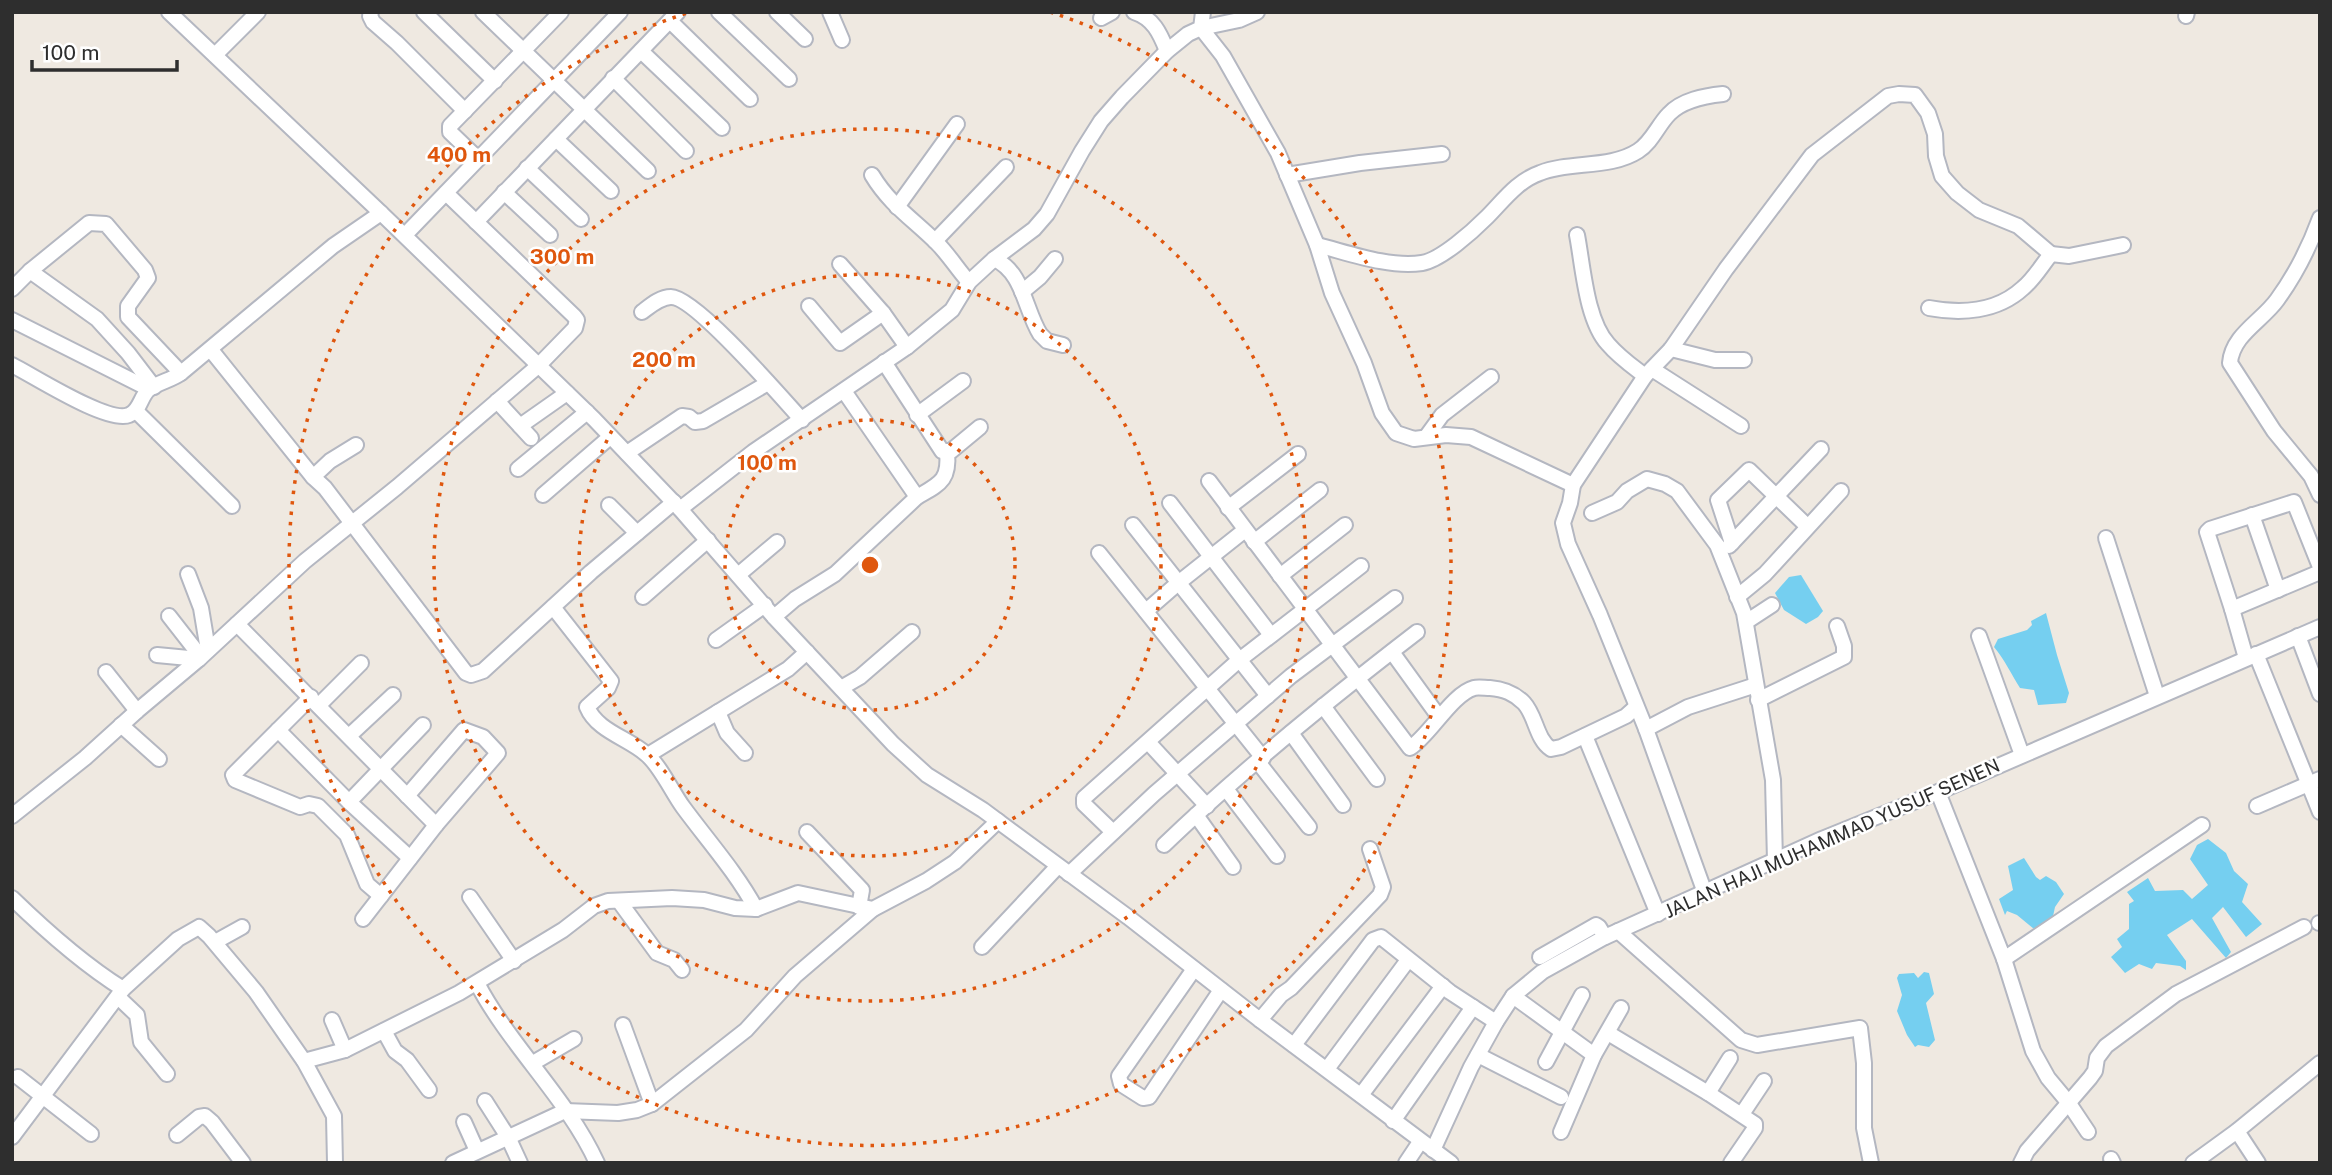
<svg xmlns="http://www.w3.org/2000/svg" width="2332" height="1175" font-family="'Public Sans',sans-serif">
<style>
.water{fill:#75cff0}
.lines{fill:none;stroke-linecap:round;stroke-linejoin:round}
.minor-casing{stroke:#b4b7c1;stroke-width:18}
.minor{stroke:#fff;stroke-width:14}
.ring{fill:none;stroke:#df570e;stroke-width:3.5;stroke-dasharray:3.5 7}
.labels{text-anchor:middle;stroke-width:5;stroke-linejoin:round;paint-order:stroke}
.street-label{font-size:19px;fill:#2e2e2e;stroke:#fff}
.centre{fill:#df570e;stroke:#fff;stroke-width:3.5}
.ring-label{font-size:21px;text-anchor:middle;font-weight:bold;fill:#df570e;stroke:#fff;stroke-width:5;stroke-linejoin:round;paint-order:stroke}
</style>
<rect width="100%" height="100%" fill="#efe9e1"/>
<g class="water">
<polygon points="1801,575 1823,611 1818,617 1806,624 1784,610 1775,593 1789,577"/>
<path d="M2046,613L2057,655L2069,693L2066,703L2038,705L2034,690L2020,688C2011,674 2005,660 1994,647L1998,639L2027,630L2032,625L2031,621Z"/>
<polygon points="2208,839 2226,853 2234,871 2248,884 2242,902 2262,924 2246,937 2223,907 2212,918 2231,952 2226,958 2192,919 2167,935 2186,961 2186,970 2180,966 2156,963 2152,969 2139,964 2125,973 2111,957 2122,947 2117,939 2129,929 2129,904 2134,901 2127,892 2148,878 2155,891 2183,890 2192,899 2208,885 2190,859 2197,845"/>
<polygon points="2024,858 2036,877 2040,880 2046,876 2056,882 2064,894 2055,907 2052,921 2034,929 2017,915 2007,911 2005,915 1999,899 2013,890 2008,866"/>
<polygon points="1924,972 1929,973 1934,994 1926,1003 1935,1040 1929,1047 1918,1045 1915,1047 1907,1035 1897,1011 1902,995 1897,978 1899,974 1914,973 1918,978"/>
</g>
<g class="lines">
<defs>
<g id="minor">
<polyline points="169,12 381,213 594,419 680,509 774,617 893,744 927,775 983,810 1128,917 1260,1020 1451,1163"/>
<polyline points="371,12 370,16 373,22 397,43 465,111"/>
<polyline points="424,12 495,81"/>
<polyline points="483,12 648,171"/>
<polyline points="719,12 789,79"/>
<polyline points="777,12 805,39"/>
<polyline points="830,12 842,40"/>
<path d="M1134,12C1153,18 1160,33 1167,51"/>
<polyline points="1257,12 1239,20 1201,28 1223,56 1278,153 1317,245 1332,293 1364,363 1382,413 1396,433 1414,439 1446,435 1471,437 1573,485"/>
<polyline points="2186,16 2187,12"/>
<polyline points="1101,18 1112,12"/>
<polyline points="670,21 750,99"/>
<polyline points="641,51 722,128"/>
<polyline points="215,55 258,12"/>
<polyline points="613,78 686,151"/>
<polyline points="556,139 611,191"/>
<polyline points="478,159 450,132 450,126 561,12"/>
<polyline points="527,168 581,219"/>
<path d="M872,175C890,205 914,220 937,243C949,255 958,270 969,282"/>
<polyline points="1287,175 1360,163 1442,154"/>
<polyline points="504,192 550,235"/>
<polyline points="897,207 957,124"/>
<path d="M2320,218C2309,248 2296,274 2277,300C2262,321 2232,335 2230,363L2274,431L2311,476L2320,495"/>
<polyline points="476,222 678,12"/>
<polyline points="405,235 620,12"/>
<path d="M1577,235C1583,266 1586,320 1608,344C1619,357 1632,366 1645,376"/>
<polyline points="935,241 1006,167"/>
<path d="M1317,245C1349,253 1389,268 1422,263C1441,260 1473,231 1487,217C1503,201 1517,181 1540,173C1570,161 1610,169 1638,151C1652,142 1658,125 1669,114C1682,100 1704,96 1723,94"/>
<polyline points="2051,254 2069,256 2123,245"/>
<path d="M994,259C1023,271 1025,310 1040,334L1047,341L1063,345"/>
<polyline points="840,264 883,313 907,347"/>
<polyline points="30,271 97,319 128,353 154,387"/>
<polyline points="12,289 30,271 89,223 106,224 145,270 148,278 128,306 128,317 181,373 333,246 381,213"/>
<polyline points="1022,292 1040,277 1055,259"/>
<polyline points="809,306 840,343 883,313"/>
<path d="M642,312C650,306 660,297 671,297C695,297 782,398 802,420"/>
<polyline points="12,320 149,389"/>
<polyline points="1671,349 1715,360 1744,360"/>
<polyline points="211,350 313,477"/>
<polyline points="884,362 942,451 951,451 980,427"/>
<path d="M12,365C34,376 108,424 129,415C140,411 140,398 148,390C156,383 172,380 181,373"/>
<polyline points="1652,369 1741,426"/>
<polyline points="497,401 531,438"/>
<polyline points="136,411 232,506"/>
<polyline points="917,415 963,381"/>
<polyline points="520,426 567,393"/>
<polyline points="1426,437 1442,415 1491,377"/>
<polyline points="356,445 330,461 313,477 325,488 466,673 471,675 483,671 591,572 674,502"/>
<polyline points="627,453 682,416 689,417 695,422 703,421 768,383"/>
<polyline points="518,469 587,412"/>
<path d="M1209,481L1410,748C1430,735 1452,694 1474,688C1478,687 1485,688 1490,688C1504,689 1514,693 1524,703C1536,716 1536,739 1551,749L1561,747L1626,716L1636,707"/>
<polyline points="543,495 610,437"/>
<path d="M917,497C939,484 950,481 947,452"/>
<polyline points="1170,503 1271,635"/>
<polyline points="609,505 637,533"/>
<polyline points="1228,508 1298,454"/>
<polyline points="680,509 753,452 907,347 952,310 969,282 994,259 1034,229 1047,214 1082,151 1101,121 1122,97 1167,51 1188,34 1201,28 1203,12"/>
<polyline points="1592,513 1617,502 1627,491 1647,479 1665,484 1677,491 1717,545 1744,613 1773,780 1775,861"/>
<polyline points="2252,515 2278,590"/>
<polyline points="1133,525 1268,696"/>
<polyline points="2106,538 2157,696"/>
<polyline points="1254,542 1320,490"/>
<polyline points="1732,543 1718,500 1749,470 1807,526"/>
<polyline points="1729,546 1821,449"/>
<polyline points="1099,553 1263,758"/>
<polyline points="2320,567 2294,502 2210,529 2207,532 2232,609 2320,572"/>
<polyline points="188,574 201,608 208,650"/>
<polyline points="738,575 777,542"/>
<polyline points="1280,576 1345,525"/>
<polyline points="643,597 708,540"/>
<polyline points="1737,597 1765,574 1841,491"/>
<path d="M553,607L611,681L608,688L587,707C597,731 628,738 646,754C660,765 672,792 683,807C708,841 736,872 756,909"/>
<polyline points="2232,609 2246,658"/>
<polyline points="1146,611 1177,584 1245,530"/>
<polyline points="169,616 201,657"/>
<polyline points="774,617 795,599 835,574 917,497 844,391"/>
<polyline points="1746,622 1772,605"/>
<polyline points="237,624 436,825 363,919"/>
<polyline points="1979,636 2022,755"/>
<polyline points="2298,636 2320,694"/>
<polyline points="716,640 765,605"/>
<polyline points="1392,652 1439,717"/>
<polyline points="2256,654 2320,812"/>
<polyline points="157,655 199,659"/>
<polyline points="106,672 137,711"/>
<polyline points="841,688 860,677 912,632"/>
<polyline points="311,697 233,775 235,780 300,807 309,804 318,806 347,835 367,884 381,896"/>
<polyline points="1758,700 1844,657 1844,646 1837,626"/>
<polyline points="319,705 361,663"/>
<polyline points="1323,706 1377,779"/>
<polyline points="718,712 727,733 745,753"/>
<polyline points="121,725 159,759"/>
<polyline points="1646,729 1688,707 1756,685"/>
<polyline points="278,730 349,802 423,725"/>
<polyline points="1291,733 1343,805"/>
<polyline points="349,736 393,695"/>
<polyline points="1585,736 1658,914"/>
<polyline points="1148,742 1207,806"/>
<polyline points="648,755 788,669 807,652"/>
<polyline points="1258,762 1309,827"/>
<polyline points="1226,789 1277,856"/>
<polyline points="1938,792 2004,959 2033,1051 2048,1078 2068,1102 2088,1132"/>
<polyline points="407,796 464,730 483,737 498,753 436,825"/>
<polyline points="349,802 410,858"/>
<polyline points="2257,806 2320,779"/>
<polyline points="1196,815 1233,867"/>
<polyline points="12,816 85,758 137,711 199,659 305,561 397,487 538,366 575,328 577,320 574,316 446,193"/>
<polyline points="807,832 862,890 859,907"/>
<polyline points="1113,832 1084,804 1084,798 1238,661 1361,566"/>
<path d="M1164,845C1243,769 1330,699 1417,632"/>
<polyline points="1069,874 1154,794 1291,676 1395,598"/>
<path d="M1705,893L1646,729L1600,615L1568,544L1563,523L1570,503L1573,485L1645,376L1671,349L1726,269L1812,155L1888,96L1899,94L1915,95L1928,113L1935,134L1936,156L1942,176L1957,193L1979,210L2018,226L2051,254C2042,265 2034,279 2023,288C1997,312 1961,314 1929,308"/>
<polyline points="470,897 514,961"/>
<path d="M12,898C46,931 83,964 123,989"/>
<polyline points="619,901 657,953 674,960 682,970"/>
<polyline points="2319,923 2320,923"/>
<polyline points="1618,931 1741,1040 1757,1045 1860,1028 1864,1063 1864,1128 1871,1163"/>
<polyline points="215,942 242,927"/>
<polyline points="982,947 1058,866"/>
<polyline points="1540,957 1596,925 1599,927 1605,937"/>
<polyline points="2004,959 2202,825"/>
<polyline points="1194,969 1119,1076 1121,1084 1143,1098 1149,1097 1221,990"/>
<path d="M477,983C509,1045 568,1099 597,1163"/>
<polyline points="1513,996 1594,1055"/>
<polyline points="118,997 137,1015 141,1042 167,1074"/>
<polyline points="332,1020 345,1050"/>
<polyline points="1260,1020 1281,995 1291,988 1380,895 1383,887 1370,849"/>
<polyline points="623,1025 652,1104"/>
<polyline points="384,1031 395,1051 407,1060 429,1090"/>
<polyline points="1608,1033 1708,1093 1755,1124 1755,1128 1731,1163"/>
<polyline points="1294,1045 1373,940 1381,937 1450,992 1496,1022"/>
<polyline points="1478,1055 1561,1097"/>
<polyline points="304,1061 345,1050 459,993 563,930 594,906 608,901 672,898 704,900 735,908 756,909 798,893 873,909 926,881 955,862 998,821"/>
<polyline points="1546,1062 1582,995"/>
<polyline points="533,1063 574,1039"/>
<polyline points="1327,1069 1408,960"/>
<polyline points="18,1077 91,1134"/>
<polyline points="1708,1093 1730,1058"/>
<polyline points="1361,1095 1443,986"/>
<polyline points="485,1101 508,1137 520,1163"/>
<polyline points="1742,1114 1764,1081"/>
<polyline points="1393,1121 1473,1007"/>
<polyline points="464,1122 477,1151"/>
<polyline points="2237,1131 2258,1163"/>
<polyline points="1561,1132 1594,1055 1621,1008"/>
<polyline points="177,1135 199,1117 205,1116 212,1122 243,1163"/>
<polyline points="12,1137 123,989 178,939 199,927 209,936 256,992 304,1061 334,1116 335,1163"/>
<polyline points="1433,1150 1471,1067 1496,1022 1513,996 1542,972 1605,937 1822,839 1938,792 2320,627"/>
<polyline points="2111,1159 2113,1163"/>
<polyline points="453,1163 565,1111 618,1113 637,1110 652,1104 746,1030 795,976 873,909"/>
<polyline points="1406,1163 1420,1142"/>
<polyline points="2021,1163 2027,1151 2090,1078 2095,1071 2097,1058 2106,1046 2176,994 2304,927"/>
<polyline points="2193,1163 2237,1131 2320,1063"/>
</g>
</defs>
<use href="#minor" class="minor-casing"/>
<use href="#minor" class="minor"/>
</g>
<g class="ring">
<circle cx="870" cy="565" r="145"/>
<circle cx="870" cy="565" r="291"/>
<circle cx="870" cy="565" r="436"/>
<path d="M1050 12A581 581 0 1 1 690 12"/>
</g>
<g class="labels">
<g class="street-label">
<text transform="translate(1832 838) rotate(-24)" y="7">JALAN HAJI MUHAMMAD YUSUF SENEN</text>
</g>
</g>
<circle cx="870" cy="565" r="10" class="centre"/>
<g class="ring-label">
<text x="459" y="162">400 m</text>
<text x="562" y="264">300 m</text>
<text x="664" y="367">200 m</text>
<text x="767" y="470">100 m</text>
</g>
<rect width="2332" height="1175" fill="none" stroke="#2e2e2e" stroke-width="28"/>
<path d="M32 60v10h145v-10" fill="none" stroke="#2e2e2e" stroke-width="3.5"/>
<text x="42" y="60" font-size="21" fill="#2e2e2e" stroke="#ffffff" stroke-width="5" paint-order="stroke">100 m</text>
</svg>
